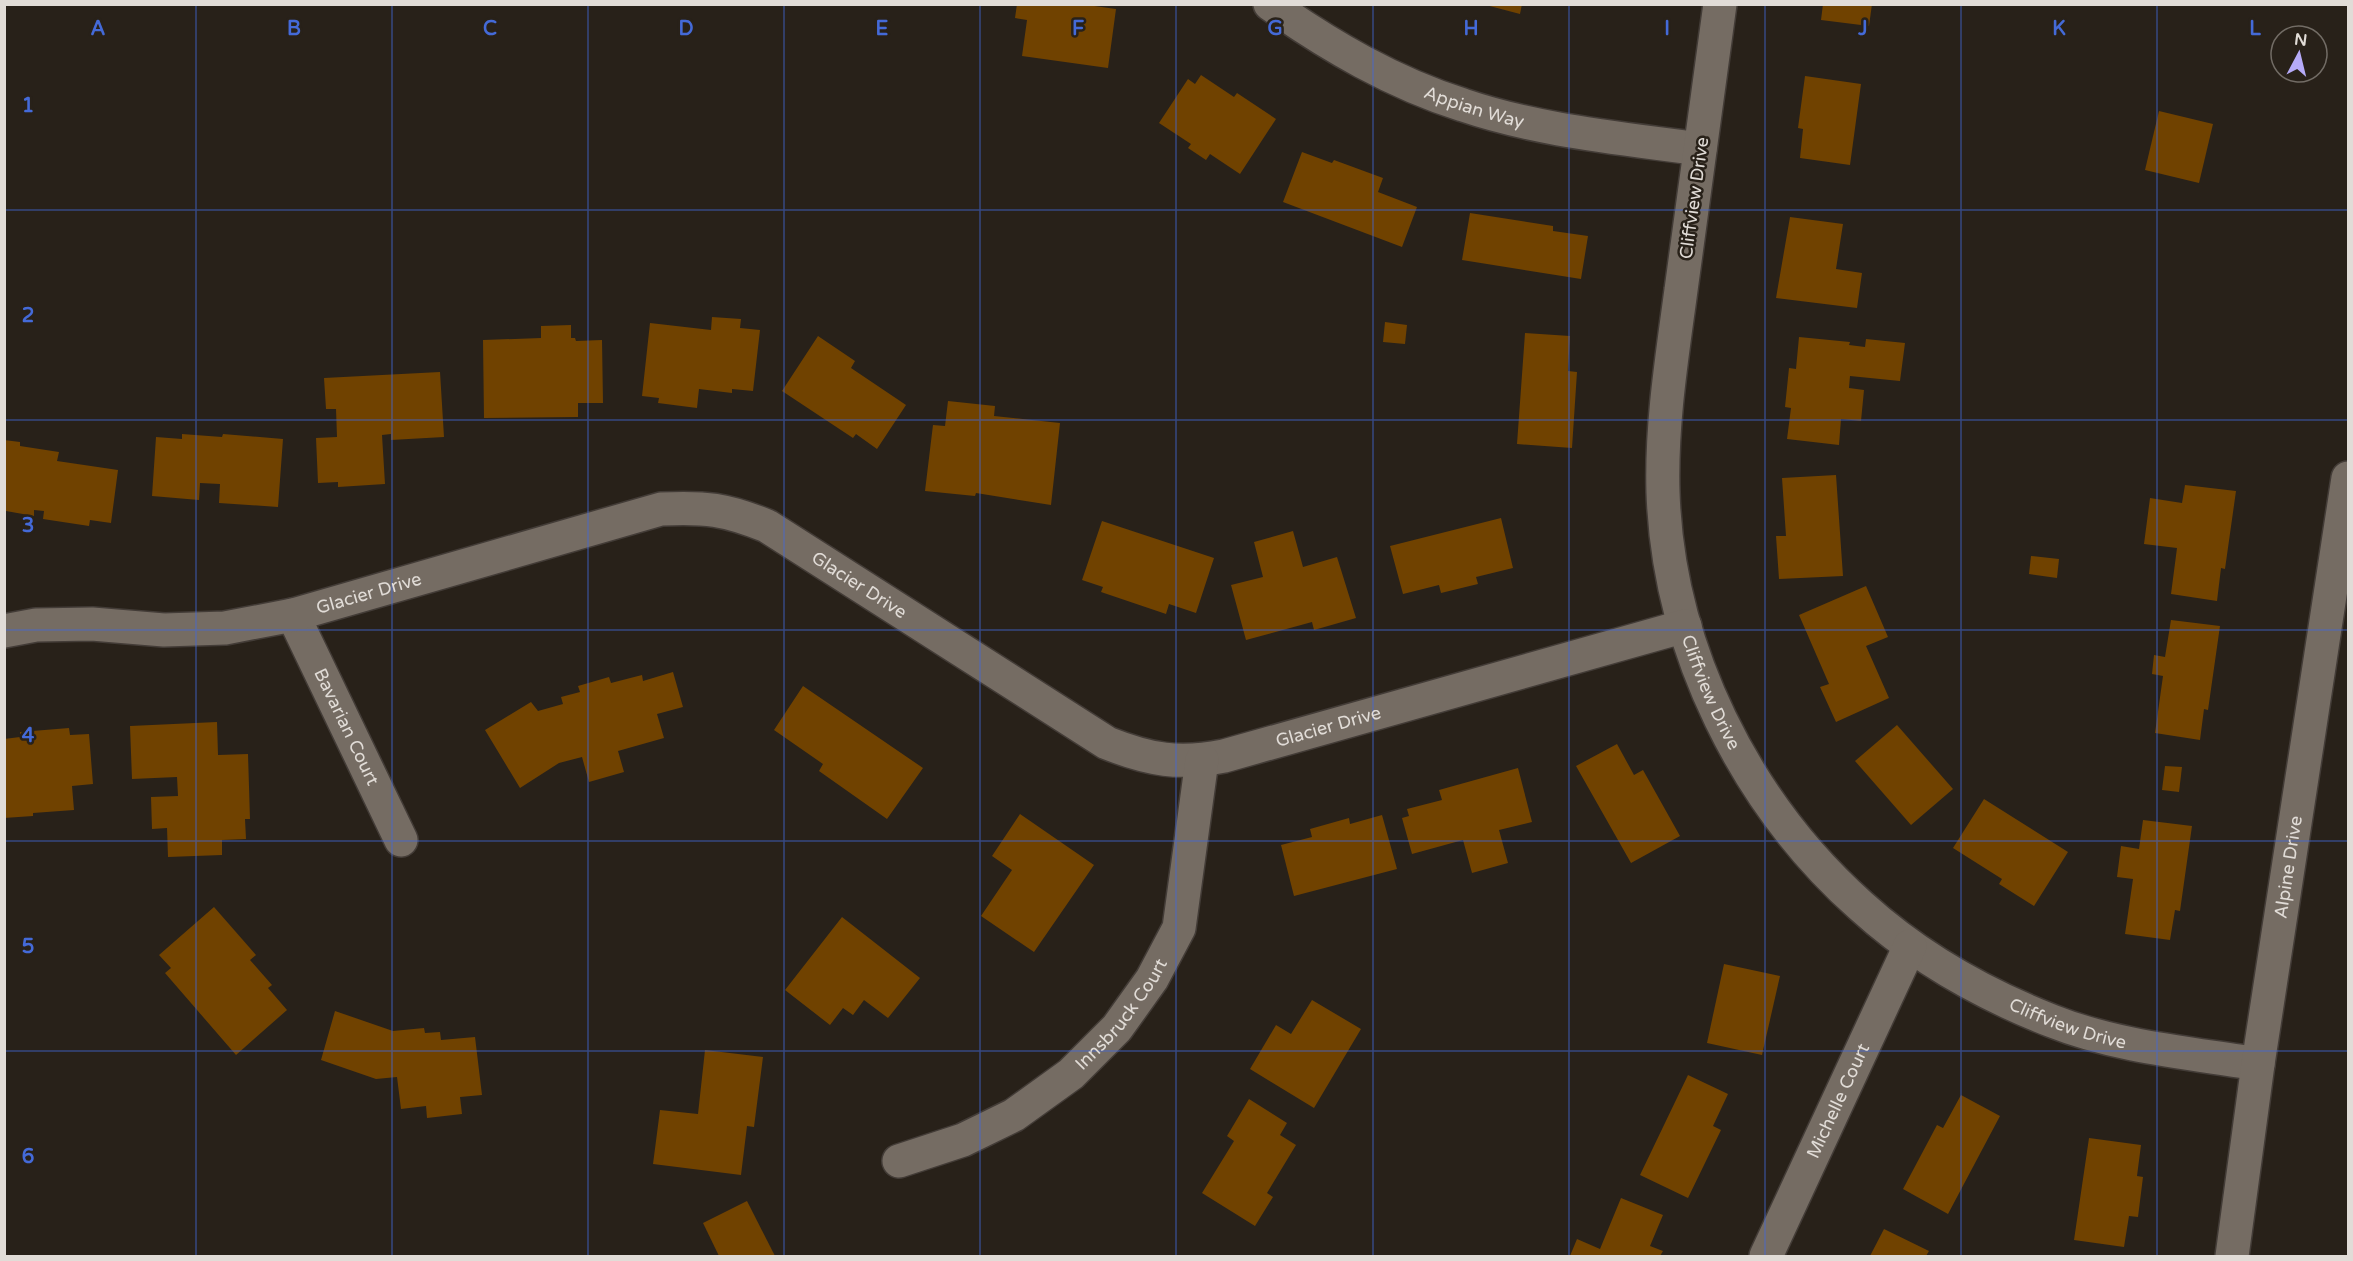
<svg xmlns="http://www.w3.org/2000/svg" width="2353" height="1261" font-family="'Varela Round',sans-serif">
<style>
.building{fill:#704200}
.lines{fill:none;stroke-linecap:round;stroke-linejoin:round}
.minor-casing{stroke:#433c37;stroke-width:36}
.tertiary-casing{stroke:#433c37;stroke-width:36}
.minor{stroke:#756c63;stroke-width:33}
.tertiary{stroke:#756c63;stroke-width:33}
.grid{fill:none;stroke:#446ad8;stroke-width:1.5;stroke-opacity:0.55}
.labels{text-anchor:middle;stroke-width:5;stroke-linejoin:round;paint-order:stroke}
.street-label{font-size:18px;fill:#e1dcd7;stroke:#282119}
.grid-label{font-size:20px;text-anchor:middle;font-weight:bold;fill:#446ad8;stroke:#282119;stroke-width:5;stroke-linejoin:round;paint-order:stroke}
</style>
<rect width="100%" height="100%" fill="#282119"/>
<g class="building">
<polygon points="1017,4 1080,4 1116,9 1108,68 1022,56 1027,20 1015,18"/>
<polygon points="1482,4 1522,4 1520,14"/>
<polygon points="1823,4 1872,4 1869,26 1821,20"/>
<polygon points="1201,75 1234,97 1237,93 1276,119 1240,174 1210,154 1206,160 1188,148 1191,144 1159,123 1188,79 1195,84"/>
<polygon points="1805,76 1861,84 1850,165 1800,158 1803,129 1798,128"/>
<polygon points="2159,111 2213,124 2199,183 2145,170"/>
<polygon points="1302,152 1332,163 1334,160 1383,178 1378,192 1417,207 1402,247 1283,202"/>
<polygon points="1470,213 1553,226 1553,231 1588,236 1581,279 1462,260"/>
<polygon points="1790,217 1843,224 1836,269 1862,273 1857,308 1776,298"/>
<polygon points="712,317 741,319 740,328 760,330 753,391 732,389 732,393 699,389 697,408 658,403 659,398 642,396 650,323 711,330"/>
<polygon points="1385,322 1407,325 1405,344 1383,342"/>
<polygon points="571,325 571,338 575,338 576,341 602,340 603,403 578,403 578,417 484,418 483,340 541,338 541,326"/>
<polygon points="1525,333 1570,336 1568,371 1577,372 1572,448 1517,444"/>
<polygon points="818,336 855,361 851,368 906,405 877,449 856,434 853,438 782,391"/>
<polygon points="1799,337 1850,342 1849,345 1865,347 1866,339 1905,343 1900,381 1850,376 1849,388 1864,390 1861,421 1841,419 1839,445 1787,439 1791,408 1785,407 1789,368 1796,369"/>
<polygon points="440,372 444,437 391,440 391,434 382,435 385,484 338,487 338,482 318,483 316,438 337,437 336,409 326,409 324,378"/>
<polygon points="948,401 995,406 994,416 1060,423 1051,505 976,493 975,496 925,491 933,425 945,426"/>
<polygon points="182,434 222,437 223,434 283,439 278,507 219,503 220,484 200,483 199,500 152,496 156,437 182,439"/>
<polygon points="4,440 20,442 20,446 59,452 57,461 118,470 111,523 90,520 89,526 43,519 44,511 34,510 34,516 6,511"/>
<polygon points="1836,475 1843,576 1779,579 1776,536 1786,536 1782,478"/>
<polygon points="2185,485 2236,491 2225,569 2221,568 2217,601 2171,594 2177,548 2144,544 2150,498 2182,503"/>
<polygon points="1501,518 1513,568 1476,577 1478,584 1441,593 1439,585 1403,594 1390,546"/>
<polygon points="1102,521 1214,558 1196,613 1169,604 1166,614 1101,592 1103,587 1082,580"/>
<polygon points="1293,531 1303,567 1337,557 1356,618 1314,630 1312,622 1246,640 1231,585 1263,577 1254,542"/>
<polygon points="2031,556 2059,559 2057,578 2029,574"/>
<polygon points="1866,586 1888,637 1866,646 1889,698 1836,722 1820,687 1829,684 1799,615"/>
<polygon points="2171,620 2220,626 2208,710 2204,709 2200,740 2155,733 2163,676 2152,674 2154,655 2165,657"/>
<polygon points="673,672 683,707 657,714 664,738 618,751 624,772 589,782 582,757 559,763 520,788 485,730 531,702 538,711 563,704 561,697 580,692 578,686 609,677 611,683 642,675 643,681"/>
<polygon points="803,686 923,768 887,819 819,771 823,764 774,730"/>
<polygon points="217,722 218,755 248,754 250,819 245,819 246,839 222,840 222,855 168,857 167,828 152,829 151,797 178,796 177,777 132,779 130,726"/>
<polygon points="1897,725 1953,789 1911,825 1855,761"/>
<polygon points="69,728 70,735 89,734 93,784 72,786 74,810 33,813 33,816 4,818 4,739 20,737 20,732"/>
<polygon points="1617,744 1634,775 1643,770 1680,836 1631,863 1576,766"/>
<polygon points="2165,766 2182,767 2179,792 2162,790"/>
<polygon points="1518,768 1532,822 1499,830 1508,863 1472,873 1463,840 1412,854 1402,818 1409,816 1407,809 1442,800 1439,790"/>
<polygon points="1984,799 2068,852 2034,906 1999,884 2002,879 1953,848"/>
<polygon points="1020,814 1094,865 1034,952 981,916 1012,870 992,856"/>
<polygon points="1382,815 1397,869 1294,896 1281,845 1312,837 1310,829 1349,818 1350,824"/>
<polygon points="2143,820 2192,826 2180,911 2175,910 2170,940 2125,934 2133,879 2117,877 2121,846 2139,849"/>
<polygon points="214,907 256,955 250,960 272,985 268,988 287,1010 236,1055 165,973 171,968 159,955"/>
<polygon points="842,917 920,978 888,1018 864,1000 853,1015 843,1008 830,1025 785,990"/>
<polygon points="1724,964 1780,976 1762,1055 1707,1043"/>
<polygon points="1312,1000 1361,1029 1314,1108 1250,1069 1276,1025 1291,1034"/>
<polygon points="335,1011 393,1031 424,1028 425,1033 440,1032 441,1040 475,1037 482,1095 460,1097 462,1114 427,1118 426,1106 401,1109 397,1077 376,1079 321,1060"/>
<polygon points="705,1050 763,1057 754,1127 747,1126 741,1175 653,1164 660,1110 698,1114"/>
<polygon points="1688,1075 1728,1094 1713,1126 1721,1130 1688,1198 1640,1175"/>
<polygon points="1961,1095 2000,1116 1948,1214 1903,1189 1937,1125 1943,1128"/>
<polygon points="1249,1099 1287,1123 1280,1135 1296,1145 1267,1193 1273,1197 1255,1226 1202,1193 1234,1141 1227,1136"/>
<polygon points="2089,1138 2141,1145 2137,1176 2143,1177 2138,1217 2129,1216 2124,1247 2074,1240"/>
<polygon points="1621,1198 1663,1215 1650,1246 1663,1251 1660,1256 1570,1256 1577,1239 1600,1249"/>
<polygon points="747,1201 775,1256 719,1256 703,1223"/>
<polygon points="1884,1229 1929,1251 1926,1256 1870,1256"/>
</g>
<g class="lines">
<defs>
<g id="minor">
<path id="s1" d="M1270,4C1330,46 1393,83 1463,105C1539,131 1621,138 1700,149"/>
<path id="s2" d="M1720,4C1707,100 1694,195 1681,290C1672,357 1661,424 1663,492C1668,648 1745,803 1861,906C1916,956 1983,994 2052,1021C2117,1047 2190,1053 2258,1064"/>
<path id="s3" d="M293,615L401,840"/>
<path id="s4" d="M4,631L36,625L92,624L164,630L225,628L293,615L661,509C706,507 725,509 767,526L1107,743C1150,760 1179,765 1224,756L1685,626"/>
<path id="s5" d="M899,1161L963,1140L1014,1115L1071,1074L1117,1028L1152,979L1179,928L1202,760"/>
<path id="s6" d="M1766,1256L1910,946"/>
</g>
<g id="tertiary">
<path id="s7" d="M2232,1256L2258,1064L2348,478"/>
</g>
</defs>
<use href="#minor" class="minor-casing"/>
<use href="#tertiary" class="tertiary-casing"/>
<use href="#minor" class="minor"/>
<use href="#tertiary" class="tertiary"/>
</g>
<path class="grid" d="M196,4V1256M392,4V1256M588,4V1256M784,4V1256M980,4V1256M1176,4V1256M1373,4V1256M1569,4V1256M1765,4V1256M1961,4V1256M2157,4V1256M4,210H2348M4,420H2348M4,630H2348M4,841H2348M4,1051H2348"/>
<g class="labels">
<g class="street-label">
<text dy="6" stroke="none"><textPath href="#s1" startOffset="230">Appian Way</textPath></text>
<text transform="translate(1694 198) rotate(-82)" y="6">Cliffview Drive</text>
<text dy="6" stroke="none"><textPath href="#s4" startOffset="892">Glacier Drive</textPath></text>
<text dy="6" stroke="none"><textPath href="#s4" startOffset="370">Glacier Drive</textPath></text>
<text dy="6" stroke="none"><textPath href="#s2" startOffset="699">Cliffview Drive</textPath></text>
<text dy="6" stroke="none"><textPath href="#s4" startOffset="1414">Glacier Drive</textPath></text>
<text dy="6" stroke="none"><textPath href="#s3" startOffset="124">Bavarian Court</textPath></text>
<text dy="6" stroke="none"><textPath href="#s7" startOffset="393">Alpine Drive</textPath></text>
<text dy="6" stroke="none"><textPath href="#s5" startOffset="273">Innsbruck Court</textPath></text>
<text dy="6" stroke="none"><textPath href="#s2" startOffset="1203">Cliffview Drive</textPath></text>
<text dy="6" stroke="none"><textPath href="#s6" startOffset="171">Michelle Court</textPath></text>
</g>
</g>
<g class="grid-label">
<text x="98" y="35">A</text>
<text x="294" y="35">B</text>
<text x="490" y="35">C</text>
<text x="686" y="35">D</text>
<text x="882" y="35">E</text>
<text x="1078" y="35">F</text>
<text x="1275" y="35">G</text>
<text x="1471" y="35">H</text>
<text x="1667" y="35">I</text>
<text x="1863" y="35">J</text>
<text x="2059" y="35">K</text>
<text x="2255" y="35">L</text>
<text x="28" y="112">1</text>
<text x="28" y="322">2</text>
<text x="28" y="532">3</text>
<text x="28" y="742">4</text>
<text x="28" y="953">5</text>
<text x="28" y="1163">6</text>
</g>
<rect width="2353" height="1261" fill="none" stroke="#e1dcd7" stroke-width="12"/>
<g transform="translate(2299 54) rotate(7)"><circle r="28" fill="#282119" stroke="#726c65" stroke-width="1.5"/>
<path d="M0-4.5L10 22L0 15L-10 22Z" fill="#b6abf8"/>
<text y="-9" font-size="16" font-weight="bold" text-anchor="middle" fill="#e1dcd7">N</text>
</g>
</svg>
